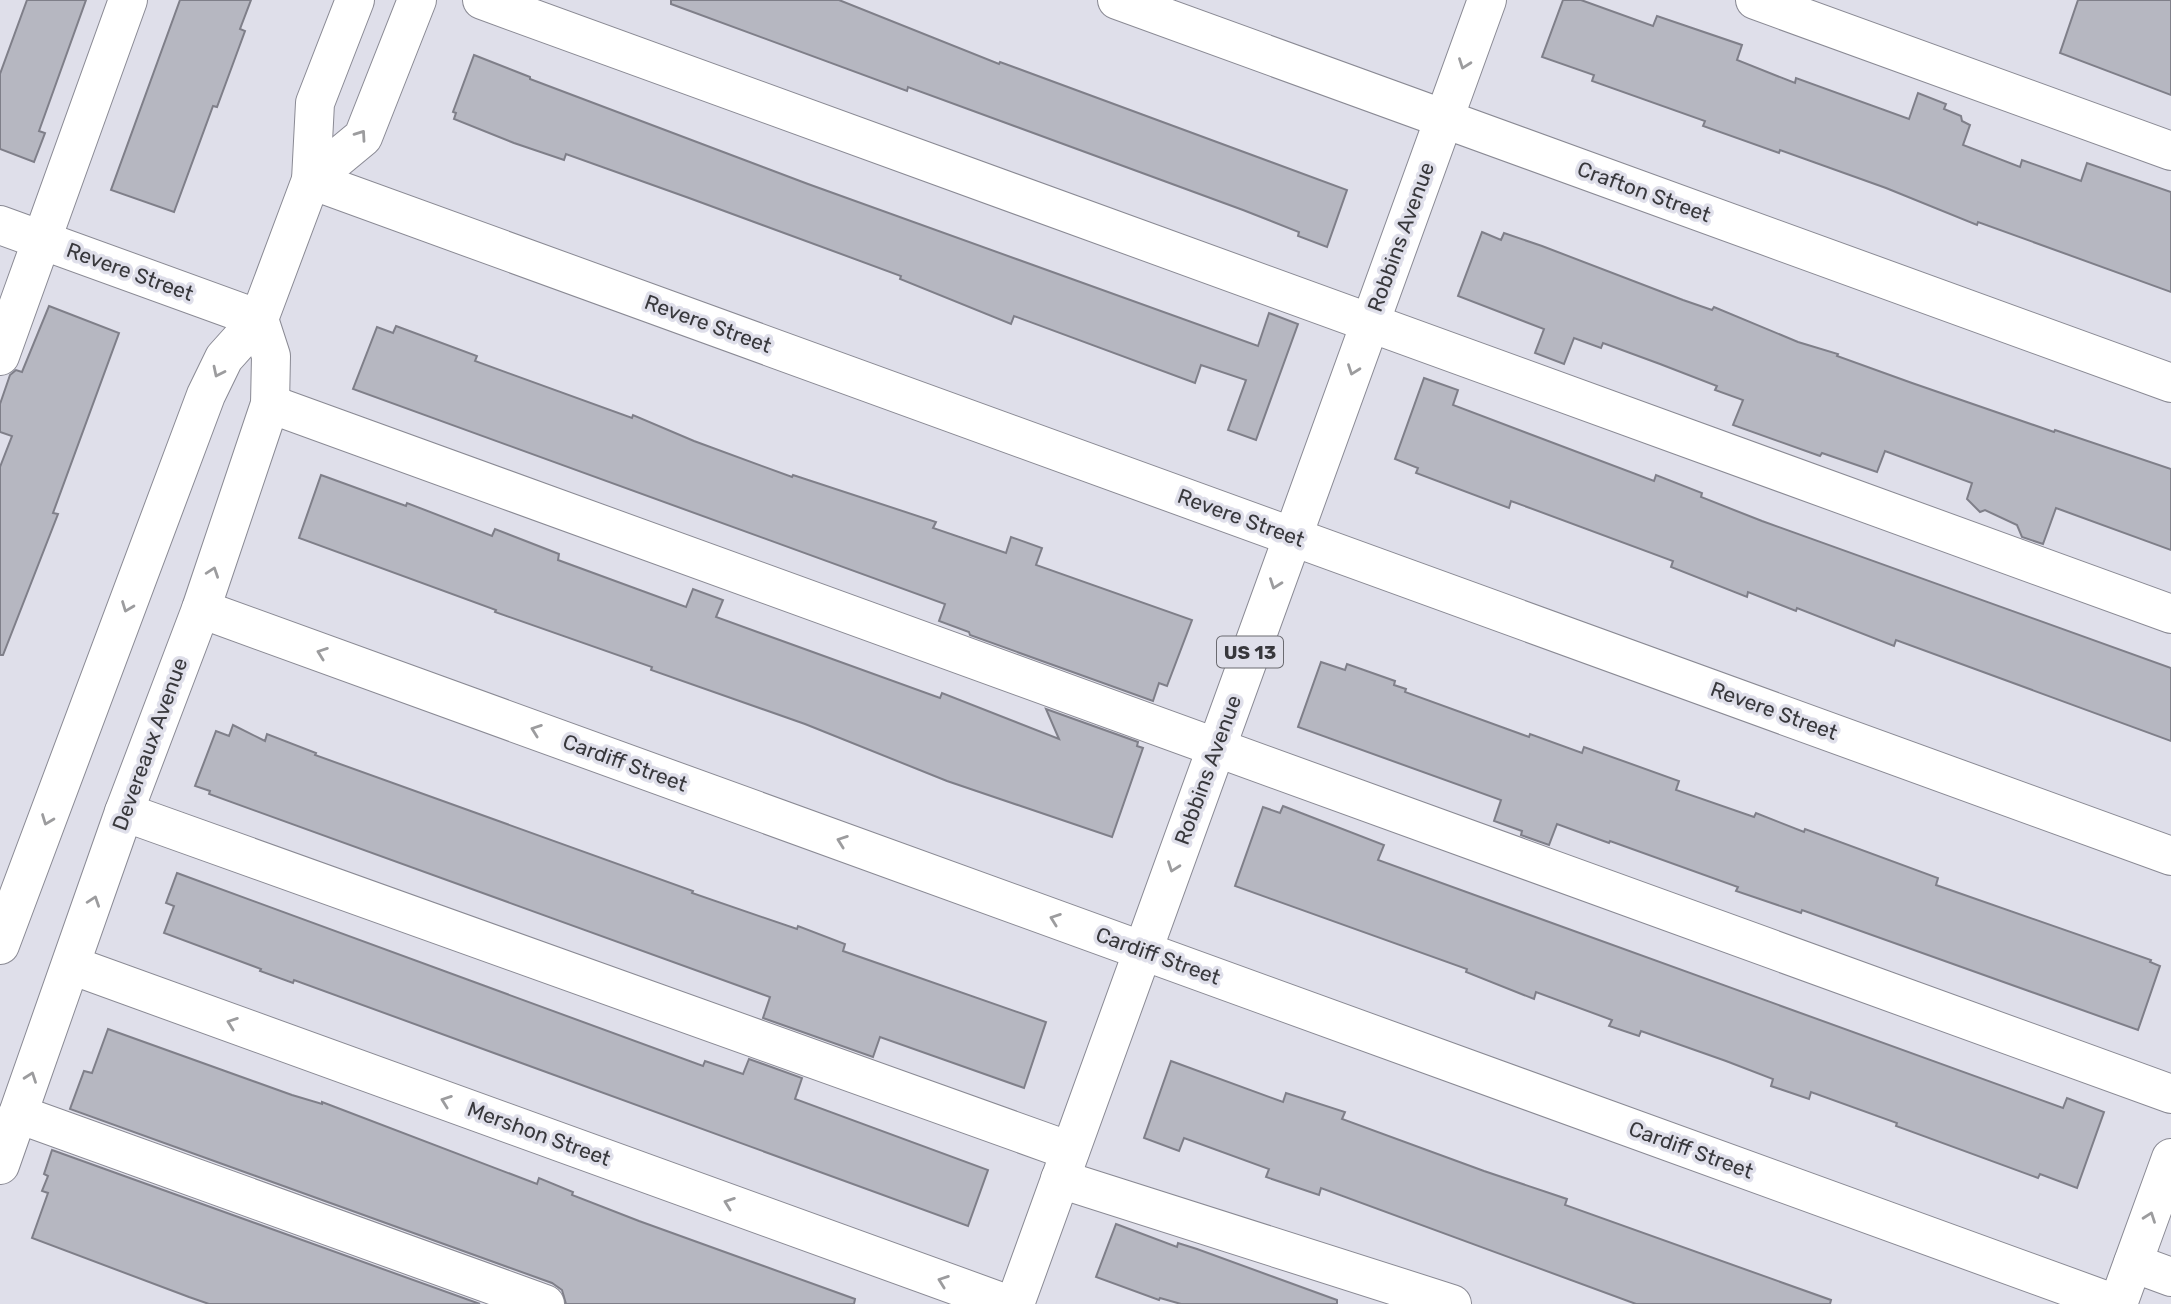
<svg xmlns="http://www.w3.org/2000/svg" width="2171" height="1304" font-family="Rubik,sans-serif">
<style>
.building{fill:#b6b7c1;stroke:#7f7f89;stroke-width:2}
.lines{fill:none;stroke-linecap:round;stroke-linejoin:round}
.minor-casing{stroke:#8a8a94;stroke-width:40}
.highway-casing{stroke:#8a8a94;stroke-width:40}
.minor{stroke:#fff;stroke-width:38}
.highway{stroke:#fff;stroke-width:38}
.oneway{stroke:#9c9c9e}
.labels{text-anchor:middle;stroke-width:7;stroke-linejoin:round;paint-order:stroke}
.shield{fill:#dfdfea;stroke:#6a6a70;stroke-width:2}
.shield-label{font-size:19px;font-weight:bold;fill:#38383c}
.street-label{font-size:21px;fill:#38383c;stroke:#dfdfea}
</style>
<rect width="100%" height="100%" fill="#dfdfea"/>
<g class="building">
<polygon points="27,0 86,0 39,131 45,133 34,162 0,149 0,74"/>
<polygon points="180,0 251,0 240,29 245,31 234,61 217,107 213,106 174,212 111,190"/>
<polygon points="671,0 839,0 999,64 1000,62 1347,190 1327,247 1298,236 1299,232 1243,210 908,87 907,91 671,4"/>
<polygon points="1563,0 1581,0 1653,26 1657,16 1742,45 1737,60 1795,83 1796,78 1909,119 1918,93 1946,104 1944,109 1961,116 1962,121 1970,125 1963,145 2020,167 2022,160 2081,181 2087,163 2171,192 2171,292 1978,222 1977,225 1886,188 1780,150 1779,153 1703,126 1705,121 1592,81 1594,75 1542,57"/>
<polygon points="2078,0 2171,0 2171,95 2060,53"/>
<polygon points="474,55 530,77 530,79 808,184 1258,346 1269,313 1298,324 1256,440 1228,430 1246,380 1201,365 1195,383 1014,316 1011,324 900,279 901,276 689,198 566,154 564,160 514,143 454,119 456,113 453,112"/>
<polygon points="1482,232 1501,240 1504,233 1542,246 1683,300 1712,310 1714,307 1798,342 1838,354 1837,356 1912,383 2054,432 2055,430 2171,469 2171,550 2056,508 2043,544 2022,537 2017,525 1985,510 1980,512 1967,499 1972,483 1885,451 1877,472 1822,453 1820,456 1733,425 1743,400 1715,390 1717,386 1660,364 1603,343 1601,348 1574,338 1564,364 1535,353 1544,329 1458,296"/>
<polygon points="49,306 119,333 53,513 58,514 3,655 0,655 0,467 12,436 0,432 0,404 10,375 16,370 22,372"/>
<polygon points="396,326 477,356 475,361 632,418 633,415 694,441 792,477 793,475 936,522 933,528 1006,553 1011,537 1042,548 1036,565 1192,620 1167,686 1159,683 1153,701 970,635 969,632 939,621 945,604 353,389 377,327 393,333"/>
<polygon points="1424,378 1458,390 1453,405 1654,481 1656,475 1702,493 1701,497 1762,521 2171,668 2171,741 1896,640 1894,646 1797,608 1796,611 1748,592 1747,597 1671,567 1673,561 1511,501 1509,508 1416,473 1418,468 1395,459"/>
<polygon points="321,475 406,506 407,503 492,536 495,529 559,554 558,560 686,607 693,589 723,600 716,617 940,698 942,693 1059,739 1046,709 1138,742 1137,746 1143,748 1112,837 947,781 805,724 651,670 652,667 495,612 496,610 299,538"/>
<polygon points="1321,662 1345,670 1347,664 1395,681 1394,685 1406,689 1405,692 1529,737 1530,734 1582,753 1584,747 1679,781 1676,790 1754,817 1756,813 1804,832 1805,829 1938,878 1936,885 2151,960 2150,962 2160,966 2138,1030 1802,910 1801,913 1736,891 1738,887 1610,841 1609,843 1557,824 1549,845 1521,835 1522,831 1494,821 1501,800 1298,727"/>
<polygon points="233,725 265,741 267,734 316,753 315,755 693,891 692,893 797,929 798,926 845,944 843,951 1046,1022 1024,1088 880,1037 873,1057 763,1018 770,997 209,794 210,791 195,786 216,731 229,736"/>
<polygon points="1283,806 1384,845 1378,860 2063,1108 2067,1098 2104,1112 2077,1188 2040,1174 2038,1178 1896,1126 1897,1123 1811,1092 1809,1099 1771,1086 1773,1079 1726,1061 1641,1031 1639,1036 1609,1026 1612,1020 1536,992 1534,999 1466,972 1467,969 1235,886 1263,807 1280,813"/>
<polygon points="177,873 703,1066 705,1061 743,1074 749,1059 802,1078 795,1099 988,1170 968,1226 294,980 293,983 260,971 261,969 164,933 174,906 166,903"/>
<polygon points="108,1029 292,1095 322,1104 322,1102 537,1184 539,1178 573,1192 572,1195 639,1221 855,1299 854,1304 566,1304 562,1290 552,1283 70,1109 84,1071 92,1073"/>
<polygon points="1171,1061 1283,1102 1286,1093 1345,1112 1342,1119 1484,1171 1567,1199 1565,1205 1831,1300 1830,1304 1636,1304 1321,1188 1319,1195 1266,1177 1269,1169 1184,1138 1179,1151 1144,1138"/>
<polygon points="52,1150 480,1304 209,1304 189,1297 32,1238 48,1193 42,1191 48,1176 44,1174"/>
<polygon points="1116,1224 1177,1247 1178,1243 1197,1249 1337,1300 1337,1304 1181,1304 1160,1298 1159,1300 1096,1277"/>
</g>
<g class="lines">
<defs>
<g id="minor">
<polyline points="482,0 2171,614"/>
<polyline points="1117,0 2171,383"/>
<polyline points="1755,0 2171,151"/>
<polyline points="311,180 2171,856"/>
<polyline points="311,180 363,137 417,0"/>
<polyline points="0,225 259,319"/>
<polyline points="0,356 128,0"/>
<polyline points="270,404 2171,1094"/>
<polyline points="201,609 2116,1304"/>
<polyline points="124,812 1070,1151"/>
<polyline points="0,945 206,395 224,358 259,319 311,180 315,103 355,0"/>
<polyline points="71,965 1007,1304"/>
<polyline points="18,1114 545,1304"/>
<polyline points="0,1165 124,812 201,609 270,404 271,356 259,319"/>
<polyline points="1060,1179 1452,1304"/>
<polyline points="2133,1263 2171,1277"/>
</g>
<g id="highway">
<polyline points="1015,1304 1487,0"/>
<polyline points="2118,1304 2171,1158"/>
</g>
</defs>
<use href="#minor" class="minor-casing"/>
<use href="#highway" class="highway-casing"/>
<use href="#minor" class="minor"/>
<use href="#highway" class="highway"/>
</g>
<defs><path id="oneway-chevron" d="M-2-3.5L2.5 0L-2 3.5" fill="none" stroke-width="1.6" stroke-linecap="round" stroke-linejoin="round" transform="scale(1.75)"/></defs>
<g class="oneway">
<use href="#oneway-chevron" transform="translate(1464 64) rotate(110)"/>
<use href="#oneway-chevron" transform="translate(361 135) rotate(-55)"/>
<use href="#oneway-chevron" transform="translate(1353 370) rotate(110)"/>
<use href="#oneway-chevron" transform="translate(218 372) rotate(116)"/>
<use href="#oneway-chevron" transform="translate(213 572) rotate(-71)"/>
<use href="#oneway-chevron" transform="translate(1275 584) rotate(110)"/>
<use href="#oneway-chevron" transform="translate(127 607) rotate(111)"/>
<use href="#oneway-chevron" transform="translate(322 653) rotate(-160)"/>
<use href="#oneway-chevron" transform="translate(536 730) rotate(-160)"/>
<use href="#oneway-chevron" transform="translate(47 820) rotate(111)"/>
<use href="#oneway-chevron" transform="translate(842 841) rotate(-160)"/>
<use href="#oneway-chevron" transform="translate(1173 867) rotate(110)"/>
<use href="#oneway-chevron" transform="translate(94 901) rotate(-71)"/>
<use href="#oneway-chevron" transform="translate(1055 919) rotate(-160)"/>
<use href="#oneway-chevron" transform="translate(232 1023) rotate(-160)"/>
<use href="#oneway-chevron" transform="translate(31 1077) rotate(-70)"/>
<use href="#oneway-chevron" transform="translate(446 1101) rotate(-160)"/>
<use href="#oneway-chevron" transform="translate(729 1203) rotate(-160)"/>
<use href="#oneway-chevron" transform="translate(2150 1217) rotate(-70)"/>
<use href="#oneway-chevron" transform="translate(943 1281) rotate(-160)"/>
</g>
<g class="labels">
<rect class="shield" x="1217" y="636.5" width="66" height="31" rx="5"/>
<g class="shield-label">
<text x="1250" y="659">US 13</text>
</g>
<g class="street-label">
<text transform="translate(1644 192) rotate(20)" y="7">Crafton Street</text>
<text transform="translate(1401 237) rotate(-70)" y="7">Robbins Avenue</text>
<text transform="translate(130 272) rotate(20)" y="7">Revere Street</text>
<text transform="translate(708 324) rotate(20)" y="7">Revere Street</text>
<text transform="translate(1241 518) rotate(20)" y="7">Revere Street</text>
<text transform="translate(1774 711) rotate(20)" y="7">Revere Street</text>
<text transform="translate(150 744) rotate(-70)" y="7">Devereaux Avenue</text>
<text transform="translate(625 763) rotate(20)" y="7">Cardiff Street</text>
<text transform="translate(1208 770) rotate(-70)" y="7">Robbins Avenue</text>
<text transform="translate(1158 956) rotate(20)" y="7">Cardiff Street</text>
<text transform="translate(539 1134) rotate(20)" y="7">Mershon Street</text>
<text transform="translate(1691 1150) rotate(20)" y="7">Cardiff Street</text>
</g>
</g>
</svg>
